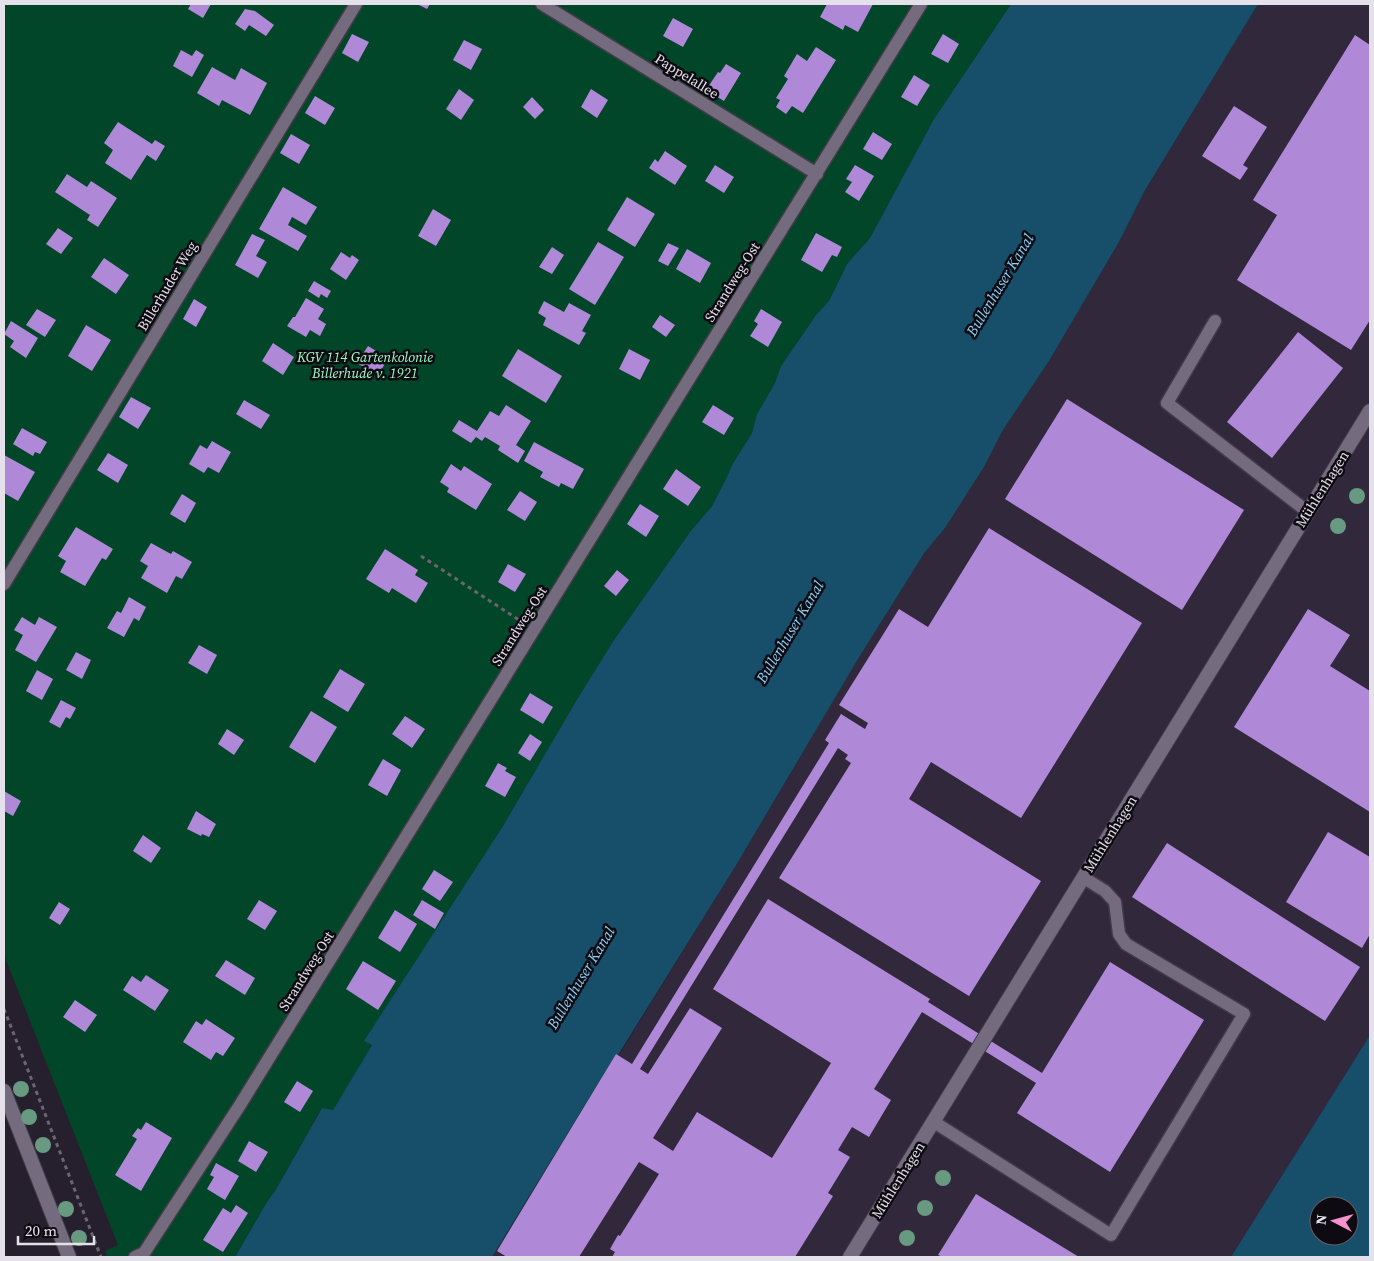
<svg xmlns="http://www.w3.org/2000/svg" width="1374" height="1261" font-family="'Source Serif 4',serif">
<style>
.built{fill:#31283c}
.green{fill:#024629}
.water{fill:#174e69;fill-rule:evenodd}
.building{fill:#af89d8}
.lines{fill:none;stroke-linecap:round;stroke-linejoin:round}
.service-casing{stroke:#423c48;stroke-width:15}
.minor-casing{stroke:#423c48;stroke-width:16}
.tertiary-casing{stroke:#423c48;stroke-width:16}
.path{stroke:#6b6571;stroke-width:3;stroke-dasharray:4 4;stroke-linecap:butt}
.service{stroke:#746c7e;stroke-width:12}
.minor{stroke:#746c7e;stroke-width:14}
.tertiary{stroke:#746c7e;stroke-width:14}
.tree{fill:#689981}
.labels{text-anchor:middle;stroke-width:5;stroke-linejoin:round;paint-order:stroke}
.street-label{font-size:14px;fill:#e5e1eb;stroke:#0d0a11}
.park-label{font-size:14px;font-style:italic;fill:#9efdc5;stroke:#0d0a11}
.water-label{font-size:15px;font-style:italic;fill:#8bd1f8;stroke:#0d0a11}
</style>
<rect width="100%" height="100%" fill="#261f2d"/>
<polygon class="built" points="1258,4 1370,4 1370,1035 1231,1257 492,1257 616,1054 619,1055 735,867 858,659 925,552 945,528 984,467 1003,430 1049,361 1119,242 1144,192"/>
<polygon class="green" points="4,4 1011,4 934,119 870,238 847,264 829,301 816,315 781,366 775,383 757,414 752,433 732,465 726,479 712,506 690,532 614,640 579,696 503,826 365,1041 372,1045 333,1110 321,1109 275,1191 267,1202 235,1257 107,1257 105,1251 118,1245 4,955"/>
<g class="water">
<polygon points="1011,4 1258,4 1144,192 1119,242 1049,361 1003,430 984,467 945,528 925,552 858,659 735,867 618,1055 616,1054 492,1257 235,1257 267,1202 275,1191 322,1108 333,1110 372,1045 364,1041 503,826 579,696 614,640 690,532 712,506 726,479 732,465 752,433 757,414 775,383 781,366 816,315 829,301 847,264 870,238 934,119"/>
<path d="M1370,1035V1257H1231ZM1319,1206H1349V1236H1319Z"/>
</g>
<g class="building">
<polygon points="191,4 211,4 203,18 188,9"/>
<polygon points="417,4 430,4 427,9"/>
<polygon points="827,4 873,4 858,32 845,25 843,30 820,17"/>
<polygon points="245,9 255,11 274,25 266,36 249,25 245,31 235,24"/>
<polygon points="673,18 693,29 683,47 663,36"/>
<polygon points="352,34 369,42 358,62 342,53"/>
<polygon points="943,34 959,44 948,63 931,54"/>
<polygon points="1355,35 1370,45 1370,320 1351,350 1237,280 1277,215 1253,200"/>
<polygon points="464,40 482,49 471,70 453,60"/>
<polygon points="816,47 836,60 803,113 792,106 786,114 776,107 780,100 776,98 788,79 784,76 797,54 807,61"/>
<polygon points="181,50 192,56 196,50 204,55 192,77 173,66"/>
<polygon points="726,64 741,73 724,101 706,90 718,72 720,73"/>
<polygon points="212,67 235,80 241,68 267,83 250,115 222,100 219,106 197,93"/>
<polygon points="914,75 930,85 917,106 901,97"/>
<polygon points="459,89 474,100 461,120 446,109"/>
<polygon points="591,89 608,100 597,118 581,107"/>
<polygon points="315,96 335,108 325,125 305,113"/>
<polygon points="532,97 544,110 535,119 523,107"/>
<polygon points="1234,106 1267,127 1243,165 1248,168 1240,180 1202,156"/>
<polygon points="118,122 152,144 155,140 165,146 156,161 147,155 131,180 105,163 113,150 104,143"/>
<polygon points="873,132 892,144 882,160 863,149"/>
<polygon points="291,134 310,145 299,164 280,153"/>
<polygon points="665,151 687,166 675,185 649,168 655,159 658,162"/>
<polygon points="715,165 734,177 724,193 705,181"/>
<polygon points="855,165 874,176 859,201 845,192 852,182 846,179"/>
<polygon points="67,174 87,187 91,181 117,198 98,227 87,220 90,215 55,192"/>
<polygon points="283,187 317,207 306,225 292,217 288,225 307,236 298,251 259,229"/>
<polygon points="627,197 655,214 635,247 607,230"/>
<polygon points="433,209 451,220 436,246 418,236"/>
<polygon points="58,228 73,238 61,254 46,244"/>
<polygon points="816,233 842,247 837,257 832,255 822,272 801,260"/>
<polygon points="252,234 265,240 256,256 267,262 258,278 235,265"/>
<polygon points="598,242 624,257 595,305 569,289"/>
<polygon points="668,243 679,248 668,266 658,261"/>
<polygon points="552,247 564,255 552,274 539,267"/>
<polygon points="687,249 711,263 700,283 676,269"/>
<polygon points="341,252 350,258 352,255 359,260 346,280 330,269"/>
<polygon points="104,258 129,275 116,294 91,277"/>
<polygon points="314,281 331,291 327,298 321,294 319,298 308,291"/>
<polygon points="306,298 324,309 318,319 326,324 320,336 310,330 306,337 287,326 293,317 295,317"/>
<polygon points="194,299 207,307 196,327 183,319"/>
<polygon points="544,301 564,312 569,303 591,315 582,331 586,333 579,345 543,325 546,318 538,313"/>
<polygon points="37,309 56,320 45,337 26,325"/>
<polygon points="761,309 782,322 768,347 750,336 758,324 754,321"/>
<polygon points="660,315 675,325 666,337 652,327"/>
<polygon points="11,321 38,338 26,358 10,347 14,341 4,334"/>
<polygon points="86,325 111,340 92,371 68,356"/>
<polygon points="1298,332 1343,368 1272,458 1227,422"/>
<polygon points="273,343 294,357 283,375 262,361"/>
<polygon points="368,346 388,358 378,376 357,363"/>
<polygon points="518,349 562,376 546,403 502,376"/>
<polygon points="629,349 650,360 640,380 619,369"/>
<polygon points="131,397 151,408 138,429 119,417"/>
<polygon points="1067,399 1244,510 1182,610 1005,499"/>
<polygon points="244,400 270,415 261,429 236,414"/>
<polygon points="506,405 531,421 516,445 525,451 518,463 498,450 500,446 485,437 482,441 476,437 471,443 452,431 459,420 477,431 490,411 499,416"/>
<polygon points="713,405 734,418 724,435 702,422"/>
<polygon points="22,428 47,442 40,454 35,452 33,456 13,444"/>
<polygon points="212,441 231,452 219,473 208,467 204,473 189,464 200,445 207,449"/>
<polygon points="534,442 584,469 573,489 561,483 559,487 540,477 543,472 524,461"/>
<polygon points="108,453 128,465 118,483 97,470"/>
<polygon points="4,455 35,472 18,501 4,493"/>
<polygon points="451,464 461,471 464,466 492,484 476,510 447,492 449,488 440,482"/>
<polygon points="676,469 701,487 688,506 663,489"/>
<polygon points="520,491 537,502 525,521 507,510"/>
<polygon points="182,494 196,503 185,523 170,514"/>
<polygon points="640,504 659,516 646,537 627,524"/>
<polygon points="76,527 113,549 106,560 102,558 85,586 60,572 66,561 58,556"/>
<polygon points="989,528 1142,623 1021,818 931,762 909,799 1041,881 969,996 779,878 851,763 845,759 848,755 838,748 640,1069 648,1074 690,1008 722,1028 653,1138 673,1151 697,1112 772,1158 831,1063 713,989 768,899 930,999 928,1002 1042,1073 1110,962 1204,1020 1110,1172 1017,1113 1036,1083 922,1012 874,1089 891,1100 869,1137 852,1127 838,1150 850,1157 828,1193 833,1196 795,1257 612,1257 615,1252 610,1249 618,1235 620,1236 659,1174 639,1162 579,1257 507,1257 497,1251 616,1054 632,1064 829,743 825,740 841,714 865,729 868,723 839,705 899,609 928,627"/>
<polygon points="151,543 171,554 173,551 192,562 182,579 176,576 167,593 141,578 148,566 140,561"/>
<polygon points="385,549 418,570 415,575 428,583 416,603 392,588 389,593 366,579"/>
<polygon points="508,564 526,574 515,592 498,582"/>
<polygon points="617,570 629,580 616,596 604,586"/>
<polygon points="129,597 146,607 139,621 134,618 124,637 107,628 117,611 121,613"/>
<polygon points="1308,609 1350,635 1330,666 1370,691 1370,812 1234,727"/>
<polygon points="22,617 35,625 39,617 57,627 36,662 15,650 23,635 14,630"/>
<polygon points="199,645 217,655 207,674 188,663"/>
<polygon points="76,652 91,660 82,679 66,670"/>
<polygon points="340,669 365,684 348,712 323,697"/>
<polygon points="37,670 53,679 42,700 26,691"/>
<polygon points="530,693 553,707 543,724 520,710"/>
<polygon points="61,700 76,708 70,719 66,717 60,728 49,722"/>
<polygon points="311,711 337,727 315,763 289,747"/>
<polygon points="405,716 425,729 412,748 392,734"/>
<polygon points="227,729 244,740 234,755 218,744"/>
<polygon points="530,734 542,742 530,761 518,753"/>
<polygon points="383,759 401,770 387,796 368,785"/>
<polygon points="498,763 507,768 505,771 516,777 505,797 485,786"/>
<polygon points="4,791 21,801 13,816 4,811"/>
<polygon points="196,811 216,824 209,837 202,834 201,836 187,829"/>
<polygon points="1328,832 1370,857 1370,934 1362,948 1286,902"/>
<polygon points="143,835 161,848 151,863 133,851"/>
<polygon points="1167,843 1360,967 1325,1021 1132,897"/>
<polygon points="434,870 453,882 440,901 422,889"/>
<polygon points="259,900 277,911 265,930 247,919"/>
<polygon points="422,900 444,913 435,929 413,915"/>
<polygon points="59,902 70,909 60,925 49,918"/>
<polygon points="395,910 417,924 400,952 378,938"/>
<polygon points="226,960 255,978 245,995 215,976"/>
<polygon points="363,961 396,981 378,1010 346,989"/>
<polygon points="146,975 169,990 155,1011 123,990 132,976 141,982"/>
<polygon points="75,1000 97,1015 85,1032 63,1017"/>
<polygon points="206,1019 235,1038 223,1056 216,1052 211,1060 183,1042 196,1021 202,1025"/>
<polygon points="297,1081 313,1091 300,1112 284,1102"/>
<polygon points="146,1122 172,1138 141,1191 115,1175 137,1139 132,1136 138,1128 141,1130"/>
<polygon points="249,1141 268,1152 256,1172 238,1161"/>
<polygon points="216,1163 239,1176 225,1200 207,1189 214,1177 210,1175"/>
<polygon points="976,1194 1079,1257 943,1257 938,1255"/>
<polygon points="236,1205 248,1213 223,1252 203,1240 223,1208 231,1213"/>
</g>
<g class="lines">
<defs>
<g id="service">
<polyline points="542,4 817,174"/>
<polyline points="1215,321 1167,403 1308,512"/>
<polyline points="4,584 356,4"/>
<polyline points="934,1122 1111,1235 1244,1014 1126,944 1119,934 1115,902 1105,891 1084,878"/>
<polyline points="135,1257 144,1253 240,1105 921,4"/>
</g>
<polyline id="minor" points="850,1257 1370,411"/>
<polyline id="tertiary" points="4,1091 69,1257"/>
</defs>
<use href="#service" class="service-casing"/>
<use href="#minor" class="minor-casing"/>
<use href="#tertiary" class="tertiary-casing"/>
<g class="path">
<polyline points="421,556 519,620"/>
<polyline points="4,1009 101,1257"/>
</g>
<use href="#service" class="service"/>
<use href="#minor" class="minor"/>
<use href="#tertiary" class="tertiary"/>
</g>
<g class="tree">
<circle cx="1357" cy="496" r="8"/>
<circle cx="1338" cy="526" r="8"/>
<circle cx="21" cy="1089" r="8"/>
<circle cx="29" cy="1117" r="8"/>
<circle cx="43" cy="1145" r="8"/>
<circle cx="943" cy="1178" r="8"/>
<circle cx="925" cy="1208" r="8"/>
<circle cx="66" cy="1209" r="8"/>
<circle cx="79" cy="1238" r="8"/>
<circle cx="907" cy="1238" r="8"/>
</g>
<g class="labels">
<g class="street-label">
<text transform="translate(687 76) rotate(32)" y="5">Pappelallee</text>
<text transform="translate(732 282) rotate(-58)" y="5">Strandweg-Ost</text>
<text transform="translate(167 286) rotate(-59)" y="5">Billerhuder Weg</text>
<text transform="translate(1322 489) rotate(-58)" y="5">Mühlenhagen</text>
<text transform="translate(519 626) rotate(-58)" y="5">Strandweg-Ost</text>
<text transform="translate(1110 834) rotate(-58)" y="5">Mühlenhagen</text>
<text transform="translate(306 971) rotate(-58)" y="5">Strandweg-Ost</text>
<text transform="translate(898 1180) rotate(-58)" y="5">Mühlenhagen</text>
</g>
<g class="park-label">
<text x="365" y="362">KGV 114 Gartenkolonie<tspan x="365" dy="16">Billerhude v. 1921</tspan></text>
</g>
<g class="water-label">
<text transform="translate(1000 285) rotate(-59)" y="5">Bullenhuser Kanal</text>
<text transform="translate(790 632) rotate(-59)" y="5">Bullenhuser Kanal</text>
<text transform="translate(581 978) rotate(-59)" y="5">Bullenhuser Kanal</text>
</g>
</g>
<rect width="1374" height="1261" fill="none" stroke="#e5e1eb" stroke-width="10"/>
<g transform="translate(1334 1221) rotate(276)"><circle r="24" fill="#0d0a11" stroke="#636068"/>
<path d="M0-4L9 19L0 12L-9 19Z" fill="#f890cc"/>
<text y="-8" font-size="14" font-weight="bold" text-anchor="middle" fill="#e5e1eb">N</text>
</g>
<path d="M18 1236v8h76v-8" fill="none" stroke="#e5e1eb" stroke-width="2.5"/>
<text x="25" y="1236" font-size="15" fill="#e5e1eb" stroke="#0d0a11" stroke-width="4" paint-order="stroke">20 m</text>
</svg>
